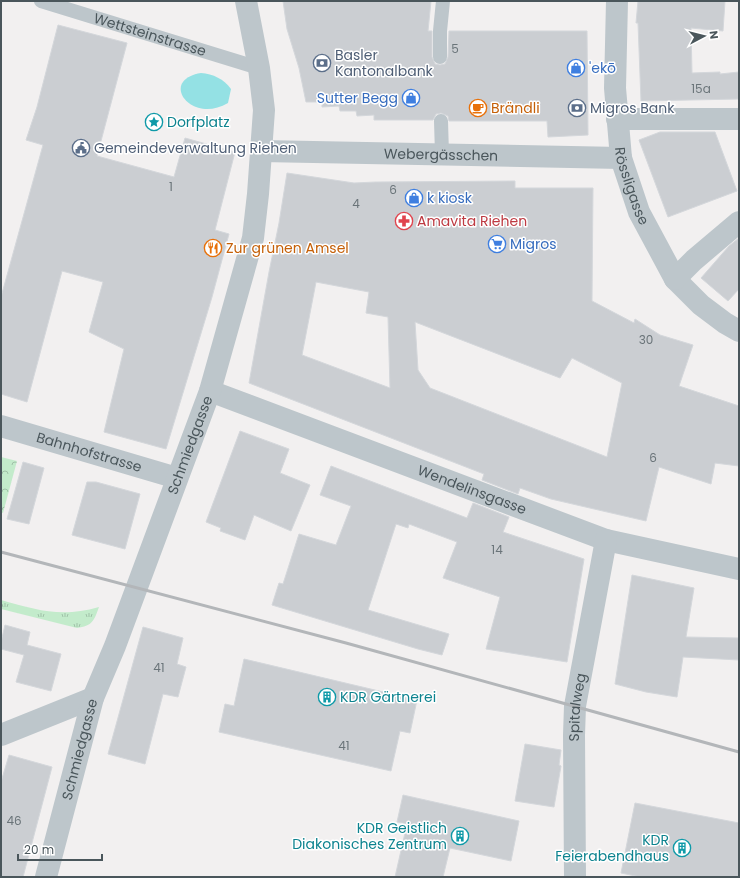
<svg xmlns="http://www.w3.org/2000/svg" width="740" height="878" font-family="Poppins,sans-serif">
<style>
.grass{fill:url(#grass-tufts)}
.park{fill:url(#park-crowns)}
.water{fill:#94e1e4}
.building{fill:#cbced2;stroke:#d4d7db;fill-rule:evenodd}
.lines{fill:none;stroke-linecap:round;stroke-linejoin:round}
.lane{stroke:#bdc6cb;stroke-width:14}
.street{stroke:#bdc6cb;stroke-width:22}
.rail{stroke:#b3b6b9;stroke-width:3}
.labels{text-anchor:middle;stroke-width:3;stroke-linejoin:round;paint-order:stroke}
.number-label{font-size:12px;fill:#6a7479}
.street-label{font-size:14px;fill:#4a565b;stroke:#fff}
.service-label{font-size:14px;fill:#4e5e75;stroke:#fff;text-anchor:start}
.shop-label{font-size:14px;fill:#366cbe;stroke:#fff;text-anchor:start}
.food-label{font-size:14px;fill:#c56008;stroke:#fff;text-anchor:start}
.culture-label{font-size:14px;fill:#0d838f;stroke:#fff;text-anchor:start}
.health-label{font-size:14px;fill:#be3a42;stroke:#fff;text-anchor:start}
</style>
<defs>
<pattern id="grass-tufts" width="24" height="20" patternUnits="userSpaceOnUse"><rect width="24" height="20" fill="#c3ebcb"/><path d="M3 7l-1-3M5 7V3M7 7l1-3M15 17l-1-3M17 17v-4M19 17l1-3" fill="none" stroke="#a0c1a8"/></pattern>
<pattern id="park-crowns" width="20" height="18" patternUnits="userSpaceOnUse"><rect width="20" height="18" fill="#c3ebcb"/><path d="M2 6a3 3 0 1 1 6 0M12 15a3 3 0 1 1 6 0" fill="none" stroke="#a0c1a8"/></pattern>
</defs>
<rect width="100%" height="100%" fill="#f2f0f0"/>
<path class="grass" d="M1,600C37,610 61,618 99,607C94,621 92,626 77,628L1,609Z"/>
<polygon class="park" points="1,457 17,461 3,513 1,512"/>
<path class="water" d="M201,73C213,74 224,79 231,89L228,103C191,125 158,80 201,73Z"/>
<g class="building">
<polygon points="283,1 431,1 428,31 432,31 432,57 435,64 440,65 445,64 448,57 449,31 587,31 588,135 548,137 547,121 449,121 448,116 441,113 436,114 433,120 374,120 374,115 357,116 356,111 340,111 339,106 322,107 322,102 306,102 299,68 287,29"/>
<polygon points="638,1 725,1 723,31 691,28 692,73 720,72 720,74 739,72 739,99 641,101 638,23 636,23"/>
<polygon points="58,25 127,43 97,156 174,177 185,138 235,152 215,230 229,234 212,297 166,449 104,432 124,349 89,332 103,282 62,271 27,402 1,394 1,297 43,145 26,140 37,107"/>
<polygon points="660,132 715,132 737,191 668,217 639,140"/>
<path d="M287,173L354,183L376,182L515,181V188H593L592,301L634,323L635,319L660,335L693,345L679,386L739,406V466L715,463L711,484L659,467L646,521L551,499L520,488L518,494L482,480L484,474L249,383L269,272L279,223ZM316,282L369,292L366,313L388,317L390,388L302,355ZM415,322L560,378L572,358L622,383L607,457L430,388L418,370Z"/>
<polygon points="739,238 739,289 728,301 701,278 729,246"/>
<polygon points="240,431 289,449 280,473 310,485 291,531 254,515 245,540 220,531 221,528 206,522"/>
<polygon points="23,462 44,468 29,524 7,519"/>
<polygon points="331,466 467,518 473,503 509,517 503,532 584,559 567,662 486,649 500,597 443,578 457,542 409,524 408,528 396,524 368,610 449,634 442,655 418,649 272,605 279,583 283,584 299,534 336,545 351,506 320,495"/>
<polygon points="87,482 96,482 140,494 125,549 72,535"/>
<polygon points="632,575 694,588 686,637 739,638 739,660 683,657 677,697 646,692 615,684"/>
<polygon points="5,625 30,632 27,645 61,654 51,691 16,682 24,655 1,649 1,642"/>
<polygon points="143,627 183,638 177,664 186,667 178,697 163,694 145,764 108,754"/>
<polygon points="244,659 417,700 410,733 400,731 391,771 219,732 225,704 234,706"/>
<polygon points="525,744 561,750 559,765 561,766 554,807 515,801"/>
<polygon points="9,755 52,767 23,877 1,877 1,782"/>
<polygon points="403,795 519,821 511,861 450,848 443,877 395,877 407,824 397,822"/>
<polygon points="635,803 739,823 739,877 640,877 621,873"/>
</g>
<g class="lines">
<g class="lane">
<path id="s1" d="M41,1L259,68"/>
<polyline points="440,57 440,31 443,1"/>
<polyline points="441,121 442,154"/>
</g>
<g class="street">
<path id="s2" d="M617,1L615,88L621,158L639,212L675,279L701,305L725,323L739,331"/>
<polyline points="617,119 739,119"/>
<path id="s3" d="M261,151L621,158"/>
<polyline points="675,279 694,260 739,222"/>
<path id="s4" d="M210,391L606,540L739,569"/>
<path id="s5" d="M1,426L177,478"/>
<polyline points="1,735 93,698"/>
<path id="s6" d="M46,877L93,698L115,646L210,391L253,238L258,194L264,110L259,68L246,1"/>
<path id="s7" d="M575,877L574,735L575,706L606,540"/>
</g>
<polyline class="rail" points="1,552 346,643 739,752"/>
</g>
<defs>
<symbol id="bank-ring" viewBox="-11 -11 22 22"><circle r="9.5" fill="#fff" stroke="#5c6f8a" stroke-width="1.5"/><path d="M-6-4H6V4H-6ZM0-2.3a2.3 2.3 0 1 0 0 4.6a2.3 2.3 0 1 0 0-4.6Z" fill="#5c6f8a"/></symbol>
<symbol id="shop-ring" viewBox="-11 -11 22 22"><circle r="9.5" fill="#fff" stroke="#3f7fe0" stroke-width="1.5"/><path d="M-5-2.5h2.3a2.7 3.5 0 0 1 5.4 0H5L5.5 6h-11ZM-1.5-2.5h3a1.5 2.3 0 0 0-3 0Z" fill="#3f7fe0"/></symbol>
<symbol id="cafe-ring" viewBox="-11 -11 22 22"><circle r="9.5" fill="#fff" stroke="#e8710a" stroke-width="1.5"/><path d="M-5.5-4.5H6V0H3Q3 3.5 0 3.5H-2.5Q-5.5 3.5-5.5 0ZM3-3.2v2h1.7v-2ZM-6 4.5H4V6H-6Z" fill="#e8710a"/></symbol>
<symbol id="sight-ring" viewBox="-11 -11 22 22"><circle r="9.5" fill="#fff" stroke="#0f9aa8" stroke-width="1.5"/><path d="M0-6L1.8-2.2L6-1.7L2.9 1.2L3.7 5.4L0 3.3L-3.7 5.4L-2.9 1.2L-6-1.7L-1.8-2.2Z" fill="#0f9aa8"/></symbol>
<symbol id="civic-ring" viewBox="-11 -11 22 22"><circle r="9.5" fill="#fff" stroke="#5c6f8a" stroke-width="1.5"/><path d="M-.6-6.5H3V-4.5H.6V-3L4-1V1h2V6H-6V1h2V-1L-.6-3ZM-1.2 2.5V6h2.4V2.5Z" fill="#5c6f8a"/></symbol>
<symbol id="pharmacy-ring" viewBox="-11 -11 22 22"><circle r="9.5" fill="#fff" stroke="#e0444e" stroke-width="1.5"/><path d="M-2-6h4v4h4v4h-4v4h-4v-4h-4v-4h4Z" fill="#e0444e"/></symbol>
<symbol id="supermarket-ring" viewBox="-11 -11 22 22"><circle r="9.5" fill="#fff" stroke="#3f7fe0" stroke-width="1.5"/><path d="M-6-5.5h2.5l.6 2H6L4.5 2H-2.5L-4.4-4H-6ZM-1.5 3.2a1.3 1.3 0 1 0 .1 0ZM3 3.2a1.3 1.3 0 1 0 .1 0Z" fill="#3f7fe0"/></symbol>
<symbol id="restaurant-ring" viewBox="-11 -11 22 22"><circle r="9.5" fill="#fff" stroke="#e8710a" stroke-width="1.5"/><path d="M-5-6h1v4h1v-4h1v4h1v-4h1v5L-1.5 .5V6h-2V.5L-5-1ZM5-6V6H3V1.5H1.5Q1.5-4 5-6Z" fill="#e8710a"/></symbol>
<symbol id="building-ring" viewBox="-11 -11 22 22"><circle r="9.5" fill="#fff" stroke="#0f9aa8" stroke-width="1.5"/><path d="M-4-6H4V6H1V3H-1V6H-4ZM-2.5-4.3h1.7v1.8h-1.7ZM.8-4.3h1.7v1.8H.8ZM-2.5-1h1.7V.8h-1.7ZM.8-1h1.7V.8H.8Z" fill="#0f9aa8"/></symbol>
</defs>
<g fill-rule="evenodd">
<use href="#bank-ring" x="312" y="53" width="20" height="20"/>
<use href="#shop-ring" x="566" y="58" width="20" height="20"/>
<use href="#shop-ring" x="401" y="88" width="20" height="20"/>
<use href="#cafe-ring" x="468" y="98" width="20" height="20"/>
<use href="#bank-ring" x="567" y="98" width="20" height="20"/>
<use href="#sight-ring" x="144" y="112" width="20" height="20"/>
<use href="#civic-ring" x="71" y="138" width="20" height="20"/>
<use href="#shop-ring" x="404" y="188" width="20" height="20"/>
<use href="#pharmacy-ring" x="394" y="211" width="20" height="20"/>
<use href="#supermarket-ring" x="487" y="234" width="20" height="20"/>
<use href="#restaurant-ring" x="203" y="238" width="20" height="20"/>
<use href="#building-ring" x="317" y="687" width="20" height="20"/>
<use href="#building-ring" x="450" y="826" width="20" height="20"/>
<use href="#building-ring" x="672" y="838" width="20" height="20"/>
</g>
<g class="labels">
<g class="number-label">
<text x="455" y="53">5</text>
<text x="701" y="93">15a</text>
<text x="171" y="191">1</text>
<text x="393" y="194">6</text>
<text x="356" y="208">4</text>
<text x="646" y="344">30</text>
<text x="653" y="462">6</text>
<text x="497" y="554">14</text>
<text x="159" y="672">41</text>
<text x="344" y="750">41</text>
<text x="14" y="825">46</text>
</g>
<g class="street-label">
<text dy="5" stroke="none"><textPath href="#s1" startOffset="114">Wettsteinstrasse</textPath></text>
<text dy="5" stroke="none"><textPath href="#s3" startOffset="180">Webergässchen</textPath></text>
<text dy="5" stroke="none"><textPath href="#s2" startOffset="187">Rössligasse</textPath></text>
<text dy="5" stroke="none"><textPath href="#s6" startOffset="456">Schmiedgasse</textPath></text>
<text dy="5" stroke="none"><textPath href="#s5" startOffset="92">Bahnhofstrasse</textPath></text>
<text dy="5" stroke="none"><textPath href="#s4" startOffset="280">Wendelinsgasse</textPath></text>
<text dy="5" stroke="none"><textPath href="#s7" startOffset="170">Spitalweg</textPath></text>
<text dy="5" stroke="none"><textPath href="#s6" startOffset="132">Schmiedgasse</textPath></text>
</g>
<g class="service-label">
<text x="335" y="60">Basler<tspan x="335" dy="16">Kantonalbank</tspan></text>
<text x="590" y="113">Migros Bank</text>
<text x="94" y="153">Gemeindeverwaltung Riehen</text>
</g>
<g class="shop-label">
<text x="589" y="73">'ekō</text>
<text x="398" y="103" text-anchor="end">Sutter Begg</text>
<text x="427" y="203">k kiosk</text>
<text x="510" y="249">Migros</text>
</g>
<g class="food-label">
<text x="491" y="113">Brändli</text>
<text x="226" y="253">Zur grünen Amsel</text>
</g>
<g class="culture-label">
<text x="167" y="127">Dorfplatz</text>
<text x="340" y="702">KDR Gärtnerei</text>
<text x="447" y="833" text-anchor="end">KDR Geistlich<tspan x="447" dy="16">Diakonisches Zentrum</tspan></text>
<text x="669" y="845" text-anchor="end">KDR<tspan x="669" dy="16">Feierabendhaus</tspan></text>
</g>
<g class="health-label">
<text x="417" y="226">Amavita Riehen</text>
</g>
</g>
<rect width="740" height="878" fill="none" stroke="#4a565b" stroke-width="4"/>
<g transform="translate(704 36) rotate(83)" stroke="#ffffff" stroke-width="3" paint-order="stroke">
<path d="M0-3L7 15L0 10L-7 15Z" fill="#4a565b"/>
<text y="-6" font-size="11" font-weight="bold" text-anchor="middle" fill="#4a565b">N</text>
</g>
<path d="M18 854v6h84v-6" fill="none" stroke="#4a565b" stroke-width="2"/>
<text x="24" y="854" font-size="12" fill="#4a565b" stroke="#ffffff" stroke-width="3" paint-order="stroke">20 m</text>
</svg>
